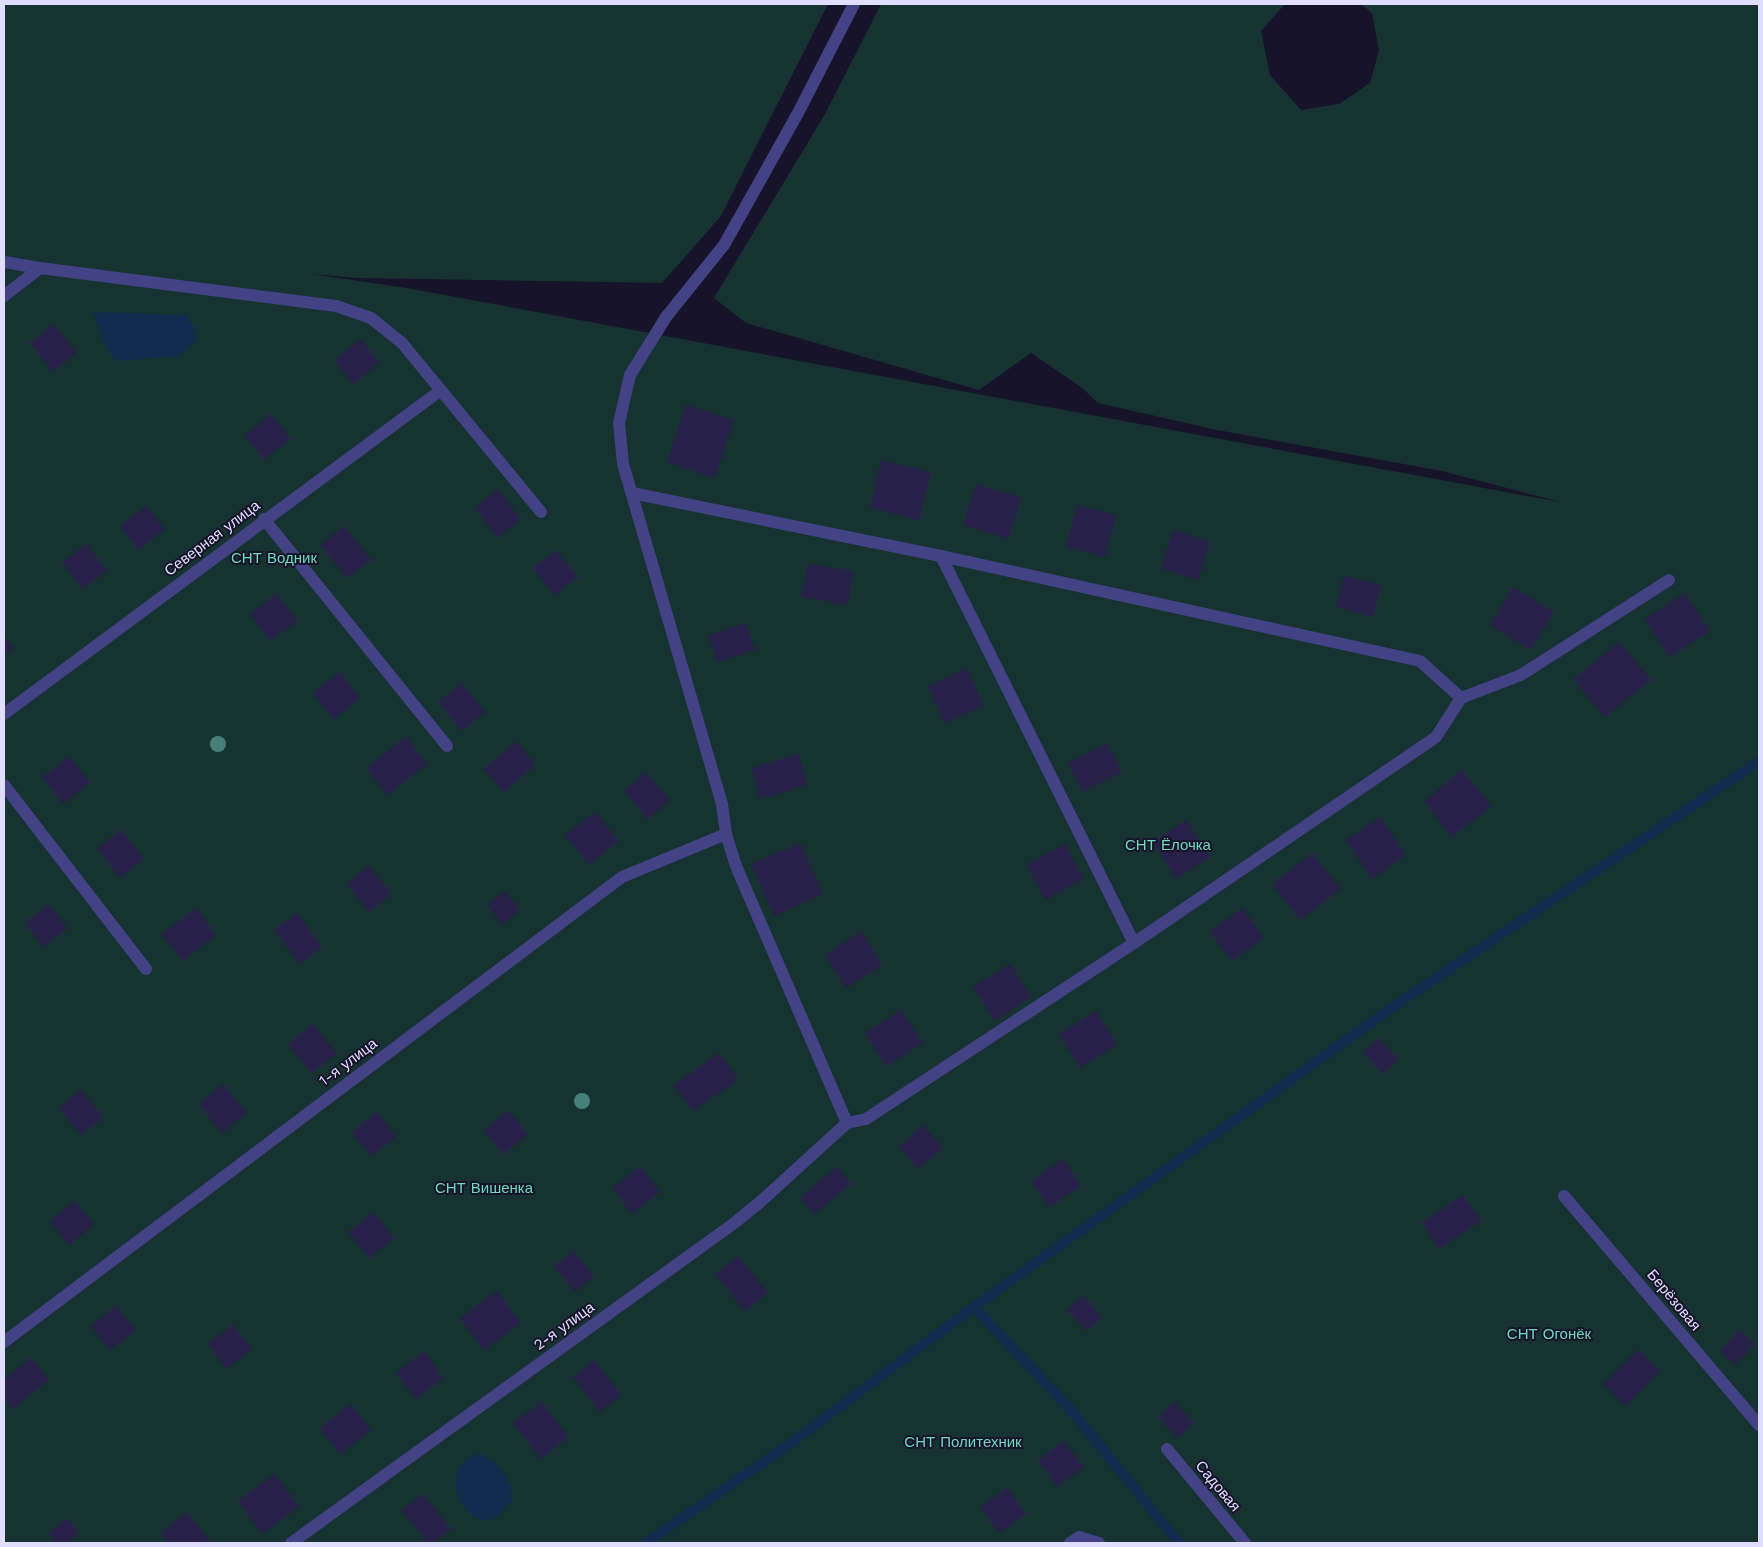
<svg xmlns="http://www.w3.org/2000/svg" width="1763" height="1547" font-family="'Work Sans',sans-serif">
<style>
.green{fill:#163331}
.water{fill:#132b4e}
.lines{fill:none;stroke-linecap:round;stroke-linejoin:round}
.stream{stroke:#132b4e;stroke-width:10}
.building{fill:#272049}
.service{stroke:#424285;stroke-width:12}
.minor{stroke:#424285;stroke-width:12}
.tree{fill:#46807a}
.labels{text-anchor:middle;stroke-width:4;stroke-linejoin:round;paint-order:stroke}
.street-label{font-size:15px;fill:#e1defd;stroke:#16132a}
.park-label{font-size:15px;fill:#6ed9bb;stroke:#16132a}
</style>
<rect width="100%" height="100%" fill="#16132a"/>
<polygon class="green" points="4,4 828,4 721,216 662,283 359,278 311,274 407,288 1560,502 1442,471 1217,430 1098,403 1081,387 1031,353 979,390 746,323 714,298 825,114 881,4 1285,4 1261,31 1270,75 1301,110 1339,104 1370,83 1379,50 1372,13 1361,4 1759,4 1759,1543 4,1543"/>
<g class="water">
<path d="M94,312L186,315L194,326L196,341L179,356L116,361C104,346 98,331 94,312Z"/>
<path d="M477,1453C489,1457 506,1472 510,1484C511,1490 511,1496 512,1501C506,1507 499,1517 491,1519C471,1527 450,1491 456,1475C459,1464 468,1458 477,1453Z"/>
</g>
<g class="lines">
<g class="stream">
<polyline points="974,1307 1070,1409 1179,1543"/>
<polyline points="646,1543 791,1443 974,1307 1387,1011 1759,761"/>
</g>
</g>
<g class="building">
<polygon points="53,324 77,353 53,372 30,343"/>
<polygon points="361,339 379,363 353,384 334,360"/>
<polygon points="686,405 734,420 715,478 667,462"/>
<polygon points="271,414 290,439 264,459 245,436"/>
<polygon points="881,460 931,472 919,520 870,508"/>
<polygon points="976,484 1021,498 1008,539 963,525"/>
<polygon points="498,489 521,519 498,538 475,508"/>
<polygon points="1077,505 1116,515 1105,557 1066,547"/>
<polygon points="146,506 165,529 138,550 120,526"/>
<polygon points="344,526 371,560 347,578 320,545"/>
<polygon points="1173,530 1210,542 1198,580 1161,568"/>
<polygon points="86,544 107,571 82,589 62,562"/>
<polygon points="556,550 578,577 554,595 533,568"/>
<polygon points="808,564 853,571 848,605 802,597"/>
<polygon points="1344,576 1381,585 1373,617 1336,607"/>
<polygon points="1513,587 1554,612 1531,650 1490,625"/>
<polygon points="1685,593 1710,631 1669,657 1645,619"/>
<polygon points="277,594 297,621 270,641 250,614"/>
<polygon points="746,623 755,650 717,662 708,635"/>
<polygon points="4,635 13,648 4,655"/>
<polygon points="1619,642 1651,680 1605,717 1573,679"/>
<polygon points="967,668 984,706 944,723 928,686"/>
<polygon points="340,672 360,699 333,719 313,693"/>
<polygon points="462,683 485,712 462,731 438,702"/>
<polygon points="406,737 427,764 387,795 366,768"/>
<polygon points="516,741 535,765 504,792 484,769"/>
<polygon points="1107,743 1122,772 1082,792 1068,763"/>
<polygon points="799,754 807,785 760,799 752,768"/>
<polygon points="70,757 90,783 63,804 42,777"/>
<polygon points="1462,770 1491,806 1452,837 1424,801"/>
<polygon points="646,772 670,801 647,819 624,790"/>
<polygon points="595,812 619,841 589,865 565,835"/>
<polygon points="1380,817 1406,855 1372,879 1346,840"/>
<polygon points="1186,820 1210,857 1176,879 1153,842"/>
<polygon points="121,830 144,859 120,878 97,848"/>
<polygon points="800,843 823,894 774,916 751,864"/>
<polygon points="1065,844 1084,879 1045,900 1027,864"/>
<polygon points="1312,853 1341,889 1300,920 1272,884"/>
<polygon points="369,866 391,894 369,912 347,884"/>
<polygon points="505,891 520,910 502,925 487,905"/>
<polygon points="48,904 68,928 44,947 25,923"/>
<polygon points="196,908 216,935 183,961 162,934"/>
<polygon points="1243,908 1264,938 1232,961 1210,931"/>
<polygon points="297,913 322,947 300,964 274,930"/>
<polygon points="861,931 882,965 846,988 825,955"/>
<polygon points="1010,964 1031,997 995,1021 973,987"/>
<polygon points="901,1010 923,1043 886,1066 865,1033"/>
<polygon points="1096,1011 1117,1045 1080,1068 1059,1034"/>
<polygon points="313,1024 337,1054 311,1073 288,1044"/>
<polygon points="1378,1038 1398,1059 1383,1074 1363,1053"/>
<polygon points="719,1053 738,1080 693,1111 674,1085"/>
<polygon points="223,1084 247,1113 222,1133 199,1104"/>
<polygon points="81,1090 103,1118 81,1135 59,1108"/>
<polygon points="509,1110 528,1135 503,1154 484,1130"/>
<polygon points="377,1112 396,1137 371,1156 352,1132"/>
<polygon points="923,1125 943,1148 918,1169 899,1147"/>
<polygon points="1063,1159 1081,1186 1049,1207 1031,1181"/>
<polygon points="640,1166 660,1192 632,1214 613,1188"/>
<polygon points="837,1167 851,1184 814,1214 800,1197"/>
<polygon points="1463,1195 1481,1221 1439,1249 1422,1222"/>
<polygon points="75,1201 94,1225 69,1245 50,1221"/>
<polygon points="373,1213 394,1238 369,1258 348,1232"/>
<polygon points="574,1251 594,1277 575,1292 554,1266"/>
<polygon points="738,1256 768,1293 745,1311 715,1274"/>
<polygon points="497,1291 521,1323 484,1350 460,1318"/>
<polygon points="1083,1295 1102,1317 1087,1331 1067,1310"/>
<polygon points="116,1306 136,1330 110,1350 91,1326"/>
<polygon points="233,1325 252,1349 226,1369 208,1344"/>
<polygon points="1739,1330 1755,1344 1735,1365 1720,1351"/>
<polygon points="1638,1349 1660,1371 1625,1406 1603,1384"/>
<polygon points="424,1351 443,1378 416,1399 396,1373"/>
<polygon points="31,1358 49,1380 12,1409 4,1398 4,1379"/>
<polygon points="594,1360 621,1395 600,1412 573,1377"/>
<polygon points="542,1402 568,1437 541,1459 513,1423"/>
<polygon points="1174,1402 1194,1423 1178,1438 1158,1417"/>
<polygon points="351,1404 371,1430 340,1454 320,1428"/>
<polygon points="1064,1441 1084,1467 1057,1487 1038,1460"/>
<polygon points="275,1474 299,1507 262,1534 238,1501"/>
<polygon points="1007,1488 1026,1514 999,1533 980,1507"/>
<polygon points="423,1494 451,1529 433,1543 428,1543 402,1510"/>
<polygon points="187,1512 211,1543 169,1543 161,1533"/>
<polygon points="67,1518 79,1534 67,1543 56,1543 48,1533"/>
</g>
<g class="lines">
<g class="service">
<polyline points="4,262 40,268 336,306 371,318 402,343 541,512"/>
<polyline points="4,296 40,268"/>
<polyline points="632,493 941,556 1420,661 1461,698 1436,737 1134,943 866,1119 847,1123"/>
<polyline points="264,519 447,746"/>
<polyline points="941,556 1134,943"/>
<polyline points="1461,698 1521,675 1669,580"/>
<polyline points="4,785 146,969"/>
<polyline points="1564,1196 1759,1425"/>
<polyline points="4,1342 622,877 726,834"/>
<polyline points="1167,1449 1245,1543"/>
<polyline points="1070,1543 1079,1537 1099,1543"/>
</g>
<g class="minor">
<polyline points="4,714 441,390"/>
<polyline points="291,1543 733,1224 759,1203 847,1123 736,866 726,834 722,804 623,464 619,423 630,375 666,317 724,245 798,113 854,4"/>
</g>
</g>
<g class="tree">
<circle cx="218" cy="744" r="8"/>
<circle cx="582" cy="1101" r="8"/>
</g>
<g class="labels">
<g class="street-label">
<text transform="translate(212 538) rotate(-37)" y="5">Северная улица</text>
<text transform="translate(348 1062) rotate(-37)" y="5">1-я улица</text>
<text transform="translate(1674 1300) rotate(50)" y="5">Берёзовая</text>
<text transform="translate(564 1326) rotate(-36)" y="5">2-я улица</text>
<text transform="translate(1218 1486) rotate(50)" y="5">Садовая</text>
</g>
<g class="park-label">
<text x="274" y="563">СНТ Водник</text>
<text x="1168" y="850">СНТ Ёлочка</text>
<text x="484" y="1193">СНТ Вишенка</text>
<text x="1549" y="1339">СНТ Огонёк</text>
<text x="963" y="1447">СНТ Политехник</text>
</g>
</g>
<rect width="1763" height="1547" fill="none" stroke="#e1defd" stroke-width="10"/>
</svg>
